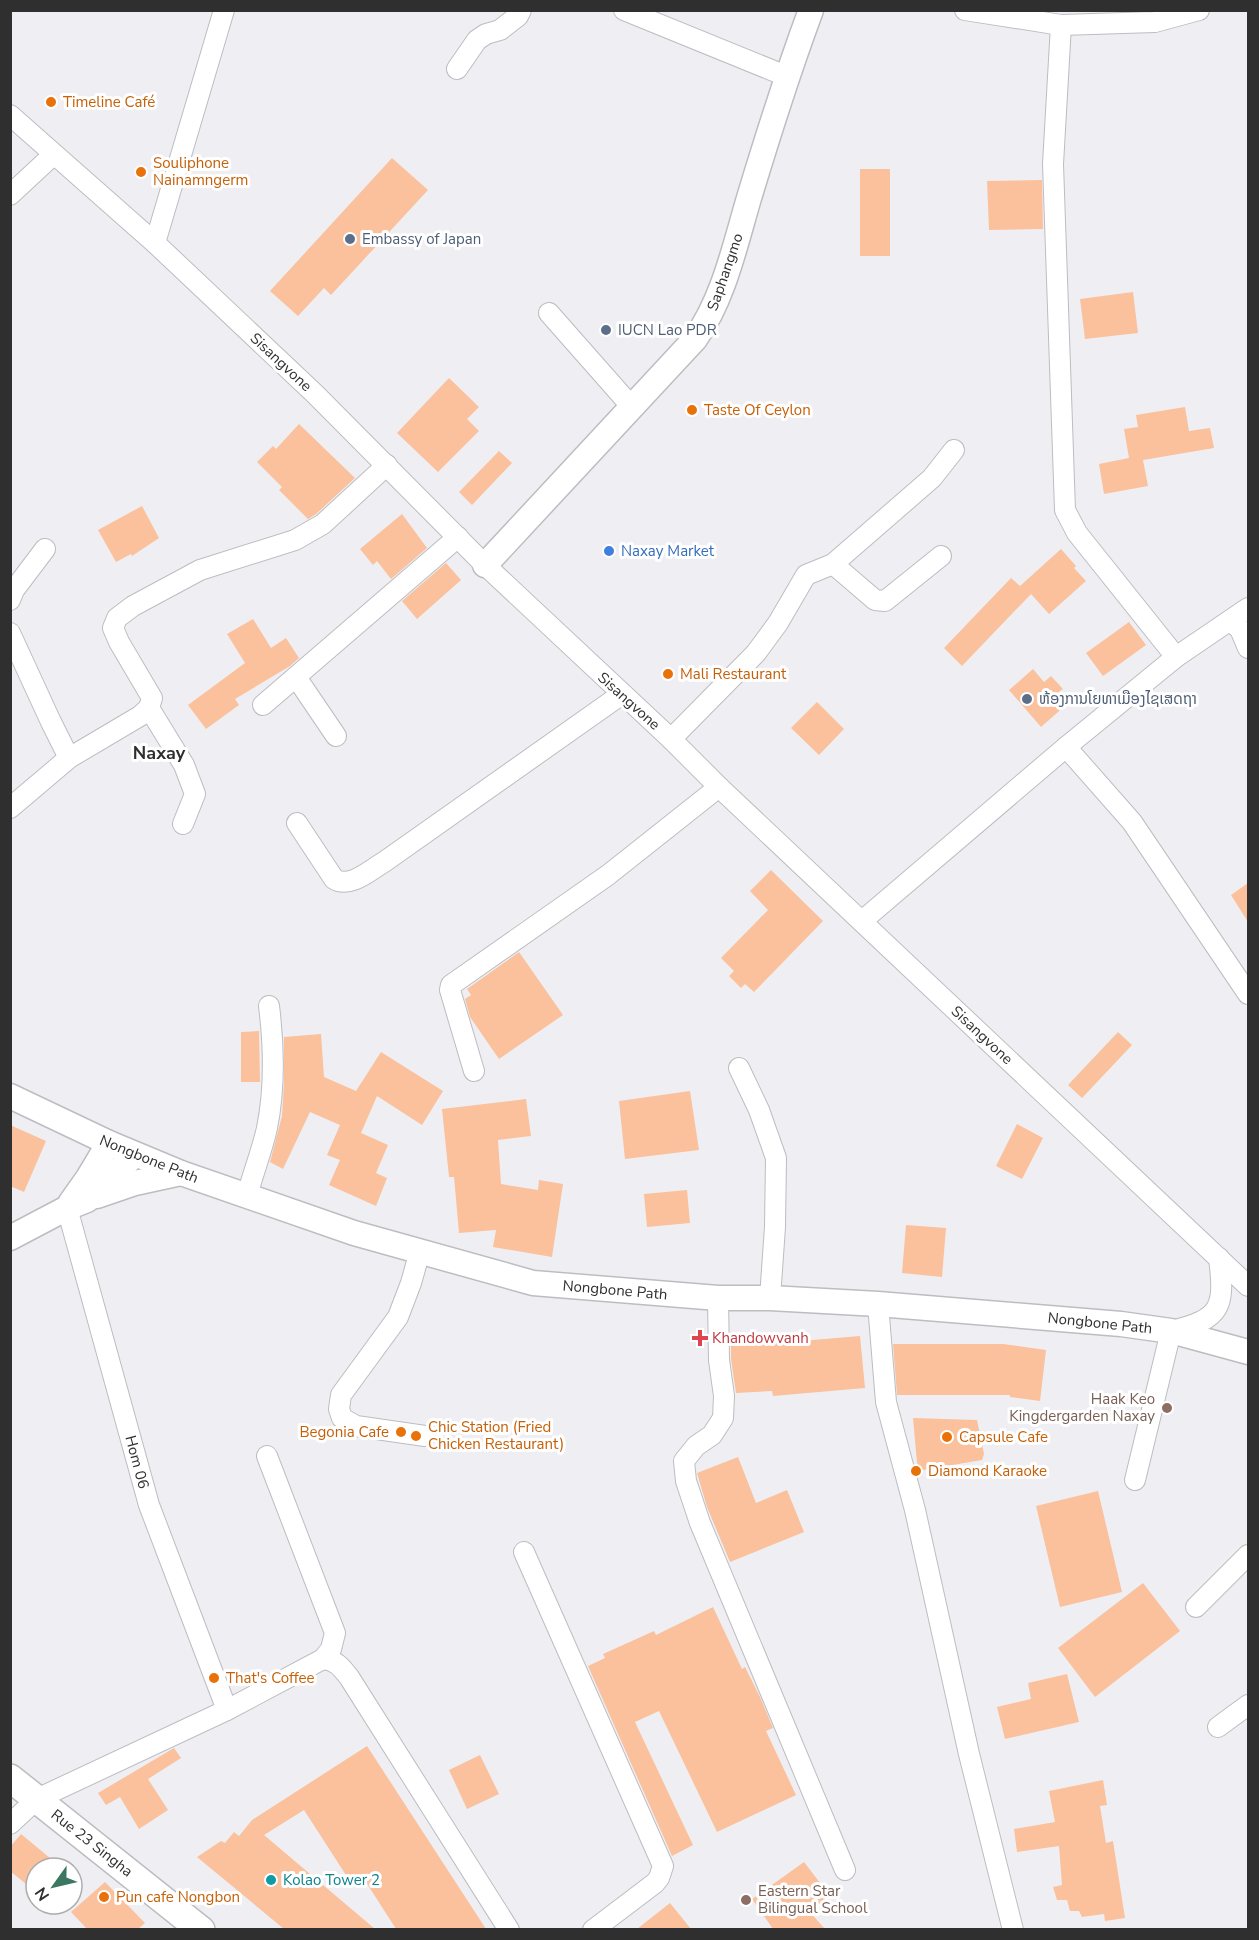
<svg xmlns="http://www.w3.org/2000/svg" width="1259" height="1940" font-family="'Nunito Sans','Noto Sans Lao',sans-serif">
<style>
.building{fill:#fac19c}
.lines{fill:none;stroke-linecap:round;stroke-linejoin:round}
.minor-casing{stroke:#bcbdc1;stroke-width:22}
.tertiary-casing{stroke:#bcbdc1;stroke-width:27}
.secondary-casing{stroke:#bcbdc1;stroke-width:30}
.minor{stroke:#fff;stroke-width:20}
.tertiary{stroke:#fff;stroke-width:24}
.secondary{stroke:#fff;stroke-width:27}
.food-dot{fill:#e8710a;stroke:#fff;stroke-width:2}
.service-dot{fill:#5c6f8a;stroke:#fff;stroke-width:2}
.shop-dot{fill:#3f7fe0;stroke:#fff;stroke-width:2}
.health-dot{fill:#e0444e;stroke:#fff;stroke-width:2}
.education-dot{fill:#8d6e63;stroke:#fff;stroke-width:2}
.culture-dot{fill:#0f9aa8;stroke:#fff;stroke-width:2}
.labels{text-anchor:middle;stroke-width:6;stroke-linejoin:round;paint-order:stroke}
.food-label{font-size:15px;fill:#c56008;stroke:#fff;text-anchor:start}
.service-label{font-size:15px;fill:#4e5e75;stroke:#fff;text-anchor:start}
.street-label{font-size:15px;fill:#2f2f30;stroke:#fff}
.shop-label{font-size:15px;fill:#366cbe;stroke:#fff;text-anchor:start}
.health-label{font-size:15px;fill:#be3a42;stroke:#fff;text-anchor:start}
.education-label{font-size:15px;fill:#785e54;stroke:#fff;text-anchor:end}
.culture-label{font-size:15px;fill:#0d838f;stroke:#fff;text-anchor:start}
.quarter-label{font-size:18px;font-weight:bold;fill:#2f2f30;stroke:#fff}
</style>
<rect width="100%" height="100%" fill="#efeff3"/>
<g class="building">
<polygon points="392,158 428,190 331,295 324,288 298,316 270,291"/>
<rect x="860" y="169" width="30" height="87"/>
<polygon points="1042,180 1043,229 989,230 987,181"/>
<polygon points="1133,292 1138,333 1085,339 1080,299"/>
<polygon points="449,378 479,407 467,419 479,431 438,472 397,433"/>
<polygon points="1185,407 1189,431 1210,428 1214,448 1143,460 1148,486 1104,494 1099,464 1129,458 1124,429 1138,427 1136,415"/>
<polygon points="299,424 355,478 316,514 308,519 279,490 282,487 257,462 273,446 276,449"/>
<polygon points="499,451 512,463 472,505 459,492"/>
<polygon points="142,506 159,538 132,556 131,554 116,562 98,530"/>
<polygon points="402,514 427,548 391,579 377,561 373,565 360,549"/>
<polygon points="1061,549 1076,566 1074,568 1086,581 1049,614 1031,594 962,666 944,648 1011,578 1020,586"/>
<polygon points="446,563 461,580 417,619 402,601"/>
<polygon points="253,619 271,648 286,638 299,658 290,666 235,699 239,705 206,729 188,705 245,663 227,634"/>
<polygon points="1129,622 1146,645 1103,676 1086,653"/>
<polygon points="1033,669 1044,682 1051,676 1063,689 1056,694 1066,705 1041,727 1009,690"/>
<polygon points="817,702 844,729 819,755 791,728"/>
<polygon points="771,870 823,921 754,992 745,984 741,988 729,976 734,971 721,958 768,910 750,891"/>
<polygon points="1248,883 1248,922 1231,895"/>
<polygon points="519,952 563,1015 499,1059 470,1017 465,999 471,995 467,989"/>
<polygon points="259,1031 260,1082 241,1082 241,1032"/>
<polygon points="1118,1032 1132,1045 1082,1098 1068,1085"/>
<polygon points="321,1034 324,1077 356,1091 381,1052 443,1091 422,1125 377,1096 361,1133 388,1145 376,1173 387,1178 376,1206 329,1185 340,1160 327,1155 340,1125 310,1112 283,1169 270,1162 282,1116 284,1083 284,1037"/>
<polygon points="690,1091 699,1150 625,1159 619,1101"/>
<polygon points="526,1099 531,1136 498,1140 501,1184 538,1190 539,1180 563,1184 552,1257 493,1247 496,1230 459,1233 454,1177 449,1177 442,1109"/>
<polygon points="1017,1124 1043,1138 1022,1179 996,1166"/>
<polygon points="10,1125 46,1141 24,1192 10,1186"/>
<polygon points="687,1190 690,1223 647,1227 644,1194"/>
<polygon points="906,1225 946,1228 942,1277 902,1273"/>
<polygon points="764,1334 765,1344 860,1336 865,1388 773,1396 772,1391 736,1393 731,1359 731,1336"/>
<polygon points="893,1344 1003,1344 1046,1350 1040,1401 1010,1397 1010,1395 897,1395"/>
<polygon points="913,1418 977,1420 984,1454 982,1460 923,1470 917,1463"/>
<polygon points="738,1457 756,1503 787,1490 804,1532 730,1562 707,1507 697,1473"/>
<polygon points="1098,1491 1122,1592 1060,1607 1036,1506"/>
<polygon points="1143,1583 1180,1631 1095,1697 1058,1648"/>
<polygon points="713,1607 742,1669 745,1667 760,1697 773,1728 766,1731 796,1795 717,1832 659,1711 635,1722 693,1845 672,1856 588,1666 605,1658 603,1654 654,1631 656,1635"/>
<polygon points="1067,1674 1079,1722 1005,1739 997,1707 1031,1699 1028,1683"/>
<polygon points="367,1746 486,1929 396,1929 364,1879 353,1886 304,1810 264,1835 375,1929 284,1929 197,1857 221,1841 225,1843 234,1832 239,1836 252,1820"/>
<polygon points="174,1748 181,1758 148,1779 168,1810 139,1829 120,1797 106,1805 98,1793"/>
<polygon points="480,1755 499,1794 467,1809 449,1770"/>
<polygon points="1103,1780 1107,1805 1100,1806 1106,1843 1113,1841 1125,1918 1105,1921 1104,1914 1082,1917 1079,1911 1070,1911 1067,1900 1057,1900 1053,1887 1062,1885 1059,1846 1017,1852 1014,1829 1055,1822 1049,1791"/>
<polygon points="21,1834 62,1868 36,1868 36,1892 10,1871 10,1847"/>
<polygon points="804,1862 830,1896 809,1911 825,1929 773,1929 752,1899"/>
<polygon points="105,1882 145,1923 138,1929 87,1929 71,1912"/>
<polygon points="670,1903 691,1929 637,1929"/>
</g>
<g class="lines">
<defs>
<g id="minor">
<polyline points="624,10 786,76"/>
<polyline points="965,10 1061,25 1155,22 1199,10"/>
<polyline points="1061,25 1053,164 1065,510 1077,533 1176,657"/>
<polyline points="457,69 477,40 486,34 500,30 518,16 521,10"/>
<polyline points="10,115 155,243 315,394 485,565 671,739 719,787 1248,1286"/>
<polyline points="10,195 53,155"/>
<polyline points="155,243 224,10"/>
<polyline points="549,313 631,406"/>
<polyline points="833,564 875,600 885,601 941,556"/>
<polyline points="10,600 14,590 45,549"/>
<polyline points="1230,621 1240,629 1248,648"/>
<polyline points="10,633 51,722 69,758"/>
<polyline points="296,677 336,736"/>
<polyline points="263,705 458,537"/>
<polyline points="149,708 184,765 195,794 183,824"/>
<polyline points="671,739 756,653 778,623 806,575 833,564 932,478 954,450"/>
<polyline points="1066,747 1132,822 1248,994"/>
<polyline points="10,808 69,758 140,716 149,708 152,698 119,642 113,628 117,618 133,606 200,570 295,540 323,524 387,465"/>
<path d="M297,823L334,879C350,889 370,870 384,862L622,694"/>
<polyline points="862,921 1066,747 1176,657 1248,608"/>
<polyline points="739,1068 759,1110 776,1158 775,1227 770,1298"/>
<polyline points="474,1071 450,990 451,985 608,875 719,787"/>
<path d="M247,1196C253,1173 262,1151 267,1128C275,1088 274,1046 269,1006"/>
<polyline points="67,1208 149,1505 227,1710"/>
<polyline points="420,1251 411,1283 398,1317 341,1395 339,1409 342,1418 356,1426 425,1436"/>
<polyline points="718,1298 719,1360 724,1396 723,1418 712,1435 696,1446 684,1461 686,1481 700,1523 845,1870"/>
<polyline points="878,1304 886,1402 915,1510 969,1754 1013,1930"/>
<path d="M1135,1480L1171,1331C1222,1319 1225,1307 1219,1258"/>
<polyline points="524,1552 663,1866 659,1878 655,1883 593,1930"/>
<polyline points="1196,1607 1248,1555"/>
<path d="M323,1659C336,1660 341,1667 349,1677L509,1930"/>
<polyline points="1218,1727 1248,1705"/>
<polyline points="10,1824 37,1799 227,1710 323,1659 331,1649 335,1633 267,1456"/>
</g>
<g id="tertiary">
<path d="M485,565L695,339C724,298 735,245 749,198C768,135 788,72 811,10"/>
<polyline points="10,1096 109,1143 181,1173 354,1233 533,1283 718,1298 770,1298 878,1304 1121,1324 1171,1331 1248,1352"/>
<polyline points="97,1196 135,1183 181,1173"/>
<polyline points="71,1202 88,1178 109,1143"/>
<polyline points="10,1238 67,1208 87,1200 105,1185 134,1155"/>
</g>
<polyline id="secondary" points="10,1778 201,1930"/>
</defs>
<use href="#minor" class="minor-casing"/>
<use href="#tertiary" class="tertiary-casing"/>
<use href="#secondary" class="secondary-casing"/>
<use href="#minor" class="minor"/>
<use href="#tertiary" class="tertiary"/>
<use href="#secondary" class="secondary"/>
</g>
<g class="food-dot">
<circle cx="51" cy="102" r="6"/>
<circle cx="141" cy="172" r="6"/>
<circle cx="692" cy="410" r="6"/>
<circle cx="668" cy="674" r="6"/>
<circle cx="401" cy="1432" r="6"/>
<circle cx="416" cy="1436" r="6"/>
<circle cx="947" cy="1437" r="6"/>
<circle cx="916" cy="1471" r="6"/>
<circle cx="214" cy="1678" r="6"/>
<circle cx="104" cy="1897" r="6"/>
</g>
<g class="service-dot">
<circle cx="350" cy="239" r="6"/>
<circle cx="606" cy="330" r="6"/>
<circle cx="1027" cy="699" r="6"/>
</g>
<circle class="shop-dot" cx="609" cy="551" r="6"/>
<path class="health-dot" d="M697 1329h6v6h6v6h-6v6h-6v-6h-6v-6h6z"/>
<g class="education-dot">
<circle cx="1167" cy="1408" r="6"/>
<circle cx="746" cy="1900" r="6"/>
</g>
<circle class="culture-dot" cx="271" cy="1880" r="6"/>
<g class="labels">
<g class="food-label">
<text x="63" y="107">Timeline Café</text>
<text x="153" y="168">Souliphone<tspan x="153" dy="17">Nainamngerm</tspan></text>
<text x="704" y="415">Taste Of Ceylon</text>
<text x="680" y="679">Mali Restaurant</text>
<text x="428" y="1432">Chic Station (Fried<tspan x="428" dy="17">Chicken Restaurant)</tspan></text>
<text x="389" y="1437" text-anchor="end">Begonia Cafe</text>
<text x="959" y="1442">Capsule Cafe</text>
<text x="928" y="1476">Diamond Karaoke</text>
<text x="226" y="1683">That's Coffee</text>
<text x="116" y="1902">Pun cafe Nongbon</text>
</g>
<g class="service-label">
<text x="362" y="244">Embassy of Japan</text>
<text x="618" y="335">IUCN Lao PDR</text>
<text x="1039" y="704">ຫ້ອງການໂຍທາເມືອງໄຊເສດຖາ</text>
</g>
<g class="street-label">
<text transform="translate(725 272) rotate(-71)" y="5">Saphangmo</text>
<text transform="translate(281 362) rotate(43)" y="5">Sisangvone</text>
<text transform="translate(629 701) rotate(42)" y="5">Sisangvone</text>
<text transform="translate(982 1035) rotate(43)" y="5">Sisangvone</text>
<text transform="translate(149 1159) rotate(22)" y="5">Nongbone Path</text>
<text transform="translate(615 1290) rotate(5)" y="5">Nongbone Path</text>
<text transform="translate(1100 1323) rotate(6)" y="5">Nongbone Path</text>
<text transform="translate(137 1462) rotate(75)" y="5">Hom 06</text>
<text transform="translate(92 1843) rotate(38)" y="5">Rue 23 Singha</text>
</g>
<g class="shop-label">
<text x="621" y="556">Naxay Market</text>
</g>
<g class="health-label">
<text x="712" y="1343">Khandowvanh</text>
</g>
<g class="education-label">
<text x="1155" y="1404">Haak Keo<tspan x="1155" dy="17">Kingdergarden Naxay</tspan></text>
<text x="758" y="1896" text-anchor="start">Eastern Star<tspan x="758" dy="17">Bilingual School</tspan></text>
</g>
<g class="culture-label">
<text x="283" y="1885">Kolao Tower 2</text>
</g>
<g class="quarter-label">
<text x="159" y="759">Naxay</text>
</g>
</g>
<rect width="1259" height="1940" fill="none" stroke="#2f2f30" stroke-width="24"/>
<g transform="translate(54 1886) rotate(236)"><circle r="28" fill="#ffffff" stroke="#acacac" stroke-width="1.5"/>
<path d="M0-4.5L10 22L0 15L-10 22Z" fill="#3b7761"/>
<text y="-9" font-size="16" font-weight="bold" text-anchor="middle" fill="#2f2f30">N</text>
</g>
</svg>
